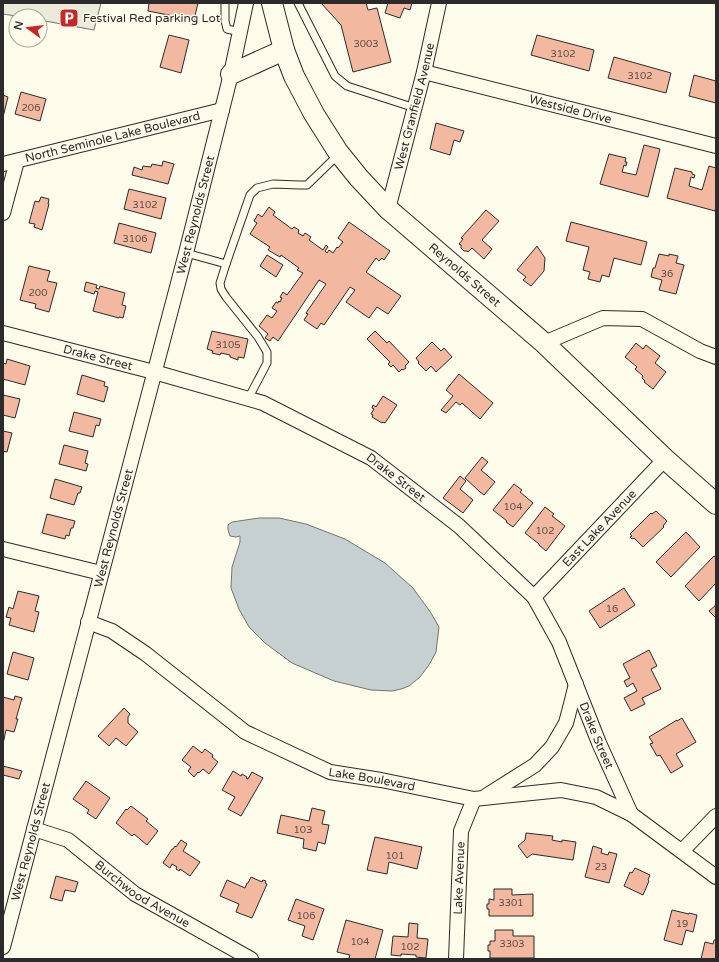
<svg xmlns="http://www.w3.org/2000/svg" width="719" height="962" font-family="'Varela Round',sans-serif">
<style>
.parking{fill:#eceadb;stroke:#74746e}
.water{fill:#c7d0d0;stroke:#74746e}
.building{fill:#f2b8a0;stroke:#2b2b2b}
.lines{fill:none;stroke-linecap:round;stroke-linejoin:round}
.service-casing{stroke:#2b2b2b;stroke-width:9}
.minor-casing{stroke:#2b2b2b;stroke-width:16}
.secondary-casing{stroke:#2b2b2b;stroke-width:22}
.service{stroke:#fdfbea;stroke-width:7}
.minor{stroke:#fdfbea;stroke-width:14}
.secondary{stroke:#fdfbea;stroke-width:20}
.labels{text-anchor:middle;stroke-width:3;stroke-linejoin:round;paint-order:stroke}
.number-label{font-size:10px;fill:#5d4e48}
.poi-label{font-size:12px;fill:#2b2b2b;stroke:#fdfbea;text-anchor:start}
.street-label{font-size:12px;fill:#2b2b2b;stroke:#fdfbea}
</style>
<rect width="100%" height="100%" fill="#fdfbea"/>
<polygon class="parking" points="3,3 101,3 94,30 40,20 40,16 16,16 3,14"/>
<polygon class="water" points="259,518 279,518 306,524 345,539 385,563 413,588 431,613 439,627 436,652 429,665 420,677 409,686 401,689 392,691 371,690 334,681 292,663 265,643 249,627 239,609 231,588 232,567 240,542 240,536 236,537 230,536 228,530 228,525 232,522"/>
<g class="building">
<polygon points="149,3 198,3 194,20 148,11"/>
<polygon points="321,3 366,3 368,10 377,8 391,62 353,72 341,25"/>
<polygon points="388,3 412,3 410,10 404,8 400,18 385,13"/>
<polygon points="169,35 189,40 181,73 160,67"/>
<polygon points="537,35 594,50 589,71 531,55"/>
<polygon points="614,57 671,73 666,93 608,78"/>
<polygon points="694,75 716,81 716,103 689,96"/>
<polygon points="21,92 46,99 40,121 15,114"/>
<polygon points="3,95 8,97 3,117"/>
<polygon points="436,123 464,131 460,142 454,140 450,155 430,149"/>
<polygon points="644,145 660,149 648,197 600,184 609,154 626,158 625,162 627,162 626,166 624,165 622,172 636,175"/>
<polygon points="163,161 174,164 168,184 132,175 134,167 142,170 143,166 151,167 152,164 162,166"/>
<polygon points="709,166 716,168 716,206 715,211 667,198 675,168 692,172 692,174 695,175 694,178 691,177 689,186 702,190"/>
<polygon points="129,189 166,198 161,219 124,209"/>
<polygon points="41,197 49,199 48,204 49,204 42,230 34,227 35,224 29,223 35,201 39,202"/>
<polygon points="269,207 275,212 273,215 292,229 294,227 299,230 298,233 303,236 305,233 311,237 309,240 323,250 326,245 328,247 325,251 327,253 329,250 333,253 337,247 338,248 343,242 338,238 349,222 390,251 384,260 382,258 379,261 376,258 366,272 401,296 388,314 377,307 369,318 346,302 355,290 350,287 324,325 321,323 317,329 304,320 308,314 306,313 326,284 319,280 278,341 273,337 270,341 265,338 268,334 259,326 267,315 272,318 277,311 272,308 276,302 278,303 278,302 279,301 280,302 282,298 280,297 283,292 287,295 303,273 297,270 299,268 281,255 280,257 268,250 270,247 250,234 257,223 254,221 258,214 262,217"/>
<polygon points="486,210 499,221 482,240 492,249 484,259 472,248 468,252 467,251 464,251 461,248 461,245 459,244 463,239 461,238"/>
<polygon points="571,222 647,242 641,265 614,258 609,277 602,275 600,282 588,279 590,272 583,270 589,247 566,241"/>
<polygon points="119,223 156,233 151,253 114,243"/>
<polygon points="537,246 545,258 544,271 531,286 523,280 526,277 517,270"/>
<polygon points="659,254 669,256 669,254 678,256 676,263 684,265 676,294 659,290 662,280 651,277 653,268 655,268"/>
<polygon points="267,255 283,265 276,277 260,266"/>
<polygon points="29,266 50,271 47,281 57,283 49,312 35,308 36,304 20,300"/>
<polygon points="86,282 97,285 96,288 99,289 100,286 125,293 122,305 126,306 123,318 119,317 119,318 93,311 98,292 95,291 94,294 84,291"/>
<polygon points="212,331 248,339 244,358 238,357 238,360 230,357 230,355 221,353 220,355 212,353 213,351 207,349"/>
<polygon points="375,331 387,343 389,341 409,362 405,366 406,368 403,370 402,369 399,372 393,365 391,367 388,364 390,362 367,339"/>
<polygon points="432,342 441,351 444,348 452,357 436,372 431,366 426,371 418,363 419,362 416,358"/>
<polygon points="636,343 643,349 646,345 660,356 655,363 666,372 653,389 644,382 645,381 642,378 643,376 635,369 637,367 625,357"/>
<polygon points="7,359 30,366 25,385 3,379 3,363 6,364"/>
<polygon points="459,374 493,403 480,419 462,403 460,405 456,402 446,413 441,410 453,396 446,390"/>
<polygon points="82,375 105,382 104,386 108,387 104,402 77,394"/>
<polygon points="3,395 20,399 15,418 3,415"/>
<polygon points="383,396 397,405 385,423 383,422 382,423 372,417 373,415 371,414 374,409 372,408 373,405 376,407"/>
<polygon points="74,412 101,419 99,426 96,425 93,437 69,431"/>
<polygon points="3,431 12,433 7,452 3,451"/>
<polygon points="64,445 88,451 85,463 88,464 86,471 59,464"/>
<polygon points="482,457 488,462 481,470 495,482 484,495 480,492 465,478"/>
<polygon points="460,476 466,481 460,489 473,500 463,513 443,498"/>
<polygon points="55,479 82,487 80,493 78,493 74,505 50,498"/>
<polygon points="514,484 522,490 520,492 533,503 513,527 506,522 507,521 493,510"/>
<polygon points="545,507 554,514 552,516 565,526 546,551 539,545 539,544 525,533"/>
<polygon points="656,511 667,521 663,526 664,527 643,547 634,538 632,539 630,537 632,536 630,534 651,513 652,514"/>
<polygon points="47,514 75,521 73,528 71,528 69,536 66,535 65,539 42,533"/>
<polygon points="686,532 700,547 671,577 656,562"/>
<polygon points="714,556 716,558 716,583 699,601 685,586"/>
<polygon points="624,588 635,605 600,628 589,611"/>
<polygon points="18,591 39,596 35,611 39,612 34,632 9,625 11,618 6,617 9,607 13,609"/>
<polygon points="716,605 716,618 709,611"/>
<polygon points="649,650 657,666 651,669 661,689 642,698 645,704 631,711 624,698 637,691 633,683 627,687 624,681 630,678 623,664"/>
<polygon points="13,652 34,658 28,680 7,674"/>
<polygon points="15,696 22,698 16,719 18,719 14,732 6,730 3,744 3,697 14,700"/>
<polygon points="124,708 130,714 128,717 128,723 138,732 126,746 116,738 109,746 98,736"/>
<polygon points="682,718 696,742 676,754 683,766 671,773 660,755 657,756 650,744 653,743 649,737 677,720 677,721"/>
<polygon points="193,746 202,753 205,749 213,755 212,757 218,762 209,774 203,769 199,773 198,772 194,777 188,771 191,767 182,760"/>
<polygon points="3,766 22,771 19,779 3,775"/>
<polygon points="233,771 241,776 242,774 247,777 246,778 248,779 252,772 263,778 241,816 228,809 235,797 222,790"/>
<polygon points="86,781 110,798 96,819 87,813 89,810 73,799"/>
<polygon points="131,806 148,819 146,821 158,831 147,845 134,834 132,836 116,823 126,809 127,810"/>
<polygon points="312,808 325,811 322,824 329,825 325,844 318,842 316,851 303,848 304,839 277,833 281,815 309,821"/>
<polygon points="526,833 553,836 552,840 562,842 562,840 576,842 573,860 532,854 527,858 518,846 525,840"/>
<polygon points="375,837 422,847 417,869 389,862 387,874 367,870"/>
<polygon points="181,840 187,844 183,851 200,862 190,876 180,869 179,871 176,869 177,867 172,864 170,868 163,863 172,849 173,849 175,846 176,847"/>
<polygon points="593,846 602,849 601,853 608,855 609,852 617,854 609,883 585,877"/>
<polygon points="635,868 650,875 648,880 649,881 643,895 624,886 630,872 632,873"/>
<polygon points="56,876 78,882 75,892 65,890 62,901 50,898"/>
<polygon points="251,877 262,882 263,880 266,881 265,883 267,884 252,918 236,912 239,904 220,896 227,880 245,888 247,883 248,883"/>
<polygon points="494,889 512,889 512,895 533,894 533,916 489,916 489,909 487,909 487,904 489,904 489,899 494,900"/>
<polygon points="296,899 324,909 313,940 302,936 305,926 288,920"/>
<polygon points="672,910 689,914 689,913 697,915 693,932 686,930 682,945 664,940"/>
<polygon points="346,920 383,930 375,959 352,959 349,958 350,955 337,952"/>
<polygon points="409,923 418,924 417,938 428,939 426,958 416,957 416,955 401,954 401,956 391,955 393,936 408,937"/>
<polygon points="495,930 513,930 513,936 534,936 534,958 490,958 490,951 488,951 488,945 490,945 490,941 495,941"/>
<polygon points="714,940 716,940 716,959 701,959 705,942 713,944"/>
</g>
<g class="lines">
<defs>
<g id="service">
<polyline points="225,3 225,21 227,29 240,32"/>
<polyline points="298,3 335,76 347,86 415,108"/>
<polyline points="186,253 226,264 250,195 257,188 273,184 299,185 307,185 339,154"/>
<polyline points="226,264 220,283 221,289 226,297 258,337 267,352 267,363 248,399"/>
</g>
<g id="minor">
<path id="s1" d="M424,72L716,146"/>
<path id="s2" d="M3,164L222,110"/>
<path id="s3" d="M388,209L424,72L439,3"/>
<polyline points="3,213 17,161"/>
<path id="s4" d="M3,333L154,372L263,403L371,458L459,526L534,597L559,642L599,743L631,814"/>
<polyline points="544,343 603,318 642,319 700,351 716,357"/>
<polyline points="3,549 101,573"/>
<path id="s5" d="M534,597L665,459"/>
<path id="s6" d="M88,622L112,631L146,654L245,732L330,772L381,780L474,799L561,790L596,797L631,814L716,877"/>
<polyline points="486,796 535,765 552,747 566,723 571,704 576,684"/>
<path id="s7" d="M34,829L68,840L135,894L251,959"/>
<polyline points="682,851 716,816"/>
<path id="s8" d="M3,947L186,253L231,74L246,3"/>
<path id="s9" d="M456,959L461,831L474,799"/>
</g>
<g id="secondary">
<path id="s10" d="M272,3L284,50L294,76L314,114L338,152L359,178L388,209L544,343L665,459L716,504"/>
<polyline points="231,74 284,50"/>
</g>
</defs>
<use href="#service" class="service-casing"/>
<use href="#minor" class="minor-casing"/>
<use href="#secondary" class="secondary-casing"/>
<use href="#service" class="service"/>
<use href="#minor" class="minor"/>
<use href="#secondary" class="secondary"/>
</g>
<defs>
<symbol id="parking-square" viewBox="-11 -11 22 22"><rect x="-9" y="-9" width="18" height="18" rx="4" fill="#c62828" stroke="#fdfbea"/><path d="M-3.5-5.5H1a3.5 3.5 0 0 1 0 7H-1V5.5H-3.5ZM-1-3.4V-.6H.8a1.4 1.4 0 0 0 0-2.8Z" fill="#fff"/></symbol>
</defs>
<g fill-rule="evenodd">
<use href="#parking-square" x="58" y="7" width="22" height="22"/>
</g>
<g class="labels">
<g class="number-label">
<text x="366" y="47">3003</text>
<text x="563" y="57">3102</text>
<text x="640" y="79">3102</text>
<text x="31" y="111">206</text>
<text x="145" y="208">3102</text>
<text x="135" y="242">3106</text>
<text x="667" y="277">36</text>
<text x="38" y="296">200</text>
<text x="228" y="348">3105</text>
<text x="513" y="510">104</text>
<text x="545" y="534">102</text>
<text x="612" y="612">16</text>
<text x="303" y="833">103</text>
<text x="395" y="859">101</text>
<text x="601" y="870">23</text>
<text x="511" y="906">3301</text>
<text x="306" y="919">106</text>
<text x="682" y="927">19</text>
<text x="360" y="945">104</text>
<text x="512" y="947">3303</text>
<text x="410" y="950">102</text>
</g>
<g class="poi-label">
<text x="83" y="22">Festival Red parking Lot</text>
</g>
<g class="street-label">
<text dy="4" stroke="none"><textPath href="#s3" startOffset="106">West Granfield Avenue</textPath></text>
<text dy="4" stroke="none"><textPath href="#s1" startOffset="151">Westside Drive</textPath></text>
<text dy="4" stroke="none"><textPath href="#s2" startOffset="113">North Seminole Lake Boulevard</textPath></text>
<text dy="4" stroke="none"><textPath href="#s8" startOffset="757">West Reynolds Street</textPath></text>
<text dy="4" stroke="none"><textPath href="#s10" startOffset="341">Reynolds Street</textPath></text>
<text dy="4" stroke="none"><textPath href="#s4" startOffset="98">Drake Street</textPath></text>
<text dy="4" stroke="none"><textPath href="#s4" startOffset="422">Drake Street</textPath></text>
<text dy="4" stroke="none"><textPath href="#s5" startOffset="95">East Lake Avenue</textPath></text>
<text dy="4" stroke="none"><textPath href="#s8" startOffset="433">West Reynolds Street</textPath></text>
<text dy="4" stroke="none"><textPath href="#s4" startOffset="757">Drake Street</textPath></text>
<text dy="4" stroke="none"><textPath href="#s6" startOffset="329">Lake Boulevard</textPath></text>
<text dy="4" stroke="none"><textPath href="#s8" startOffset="109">West Reynolds Street</textPath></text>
<text dy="4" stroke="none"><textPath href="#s9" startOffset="81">Lake Avenue</textPath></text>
<text dy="4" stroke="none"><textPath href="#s7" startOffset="128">Burchwood Avenue</textPath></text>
</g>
</g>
<rect width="719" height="962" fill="none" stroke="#2b2b2b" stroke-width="8"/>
<g transform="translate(28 28) rotate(285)"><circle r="19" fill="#fdfbea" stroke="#a9a89e"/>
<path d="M0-3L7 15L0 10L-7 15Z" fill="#c62828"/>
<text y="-6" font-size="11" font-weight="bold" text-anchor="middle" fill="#2b2b2b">N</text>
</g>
</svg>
